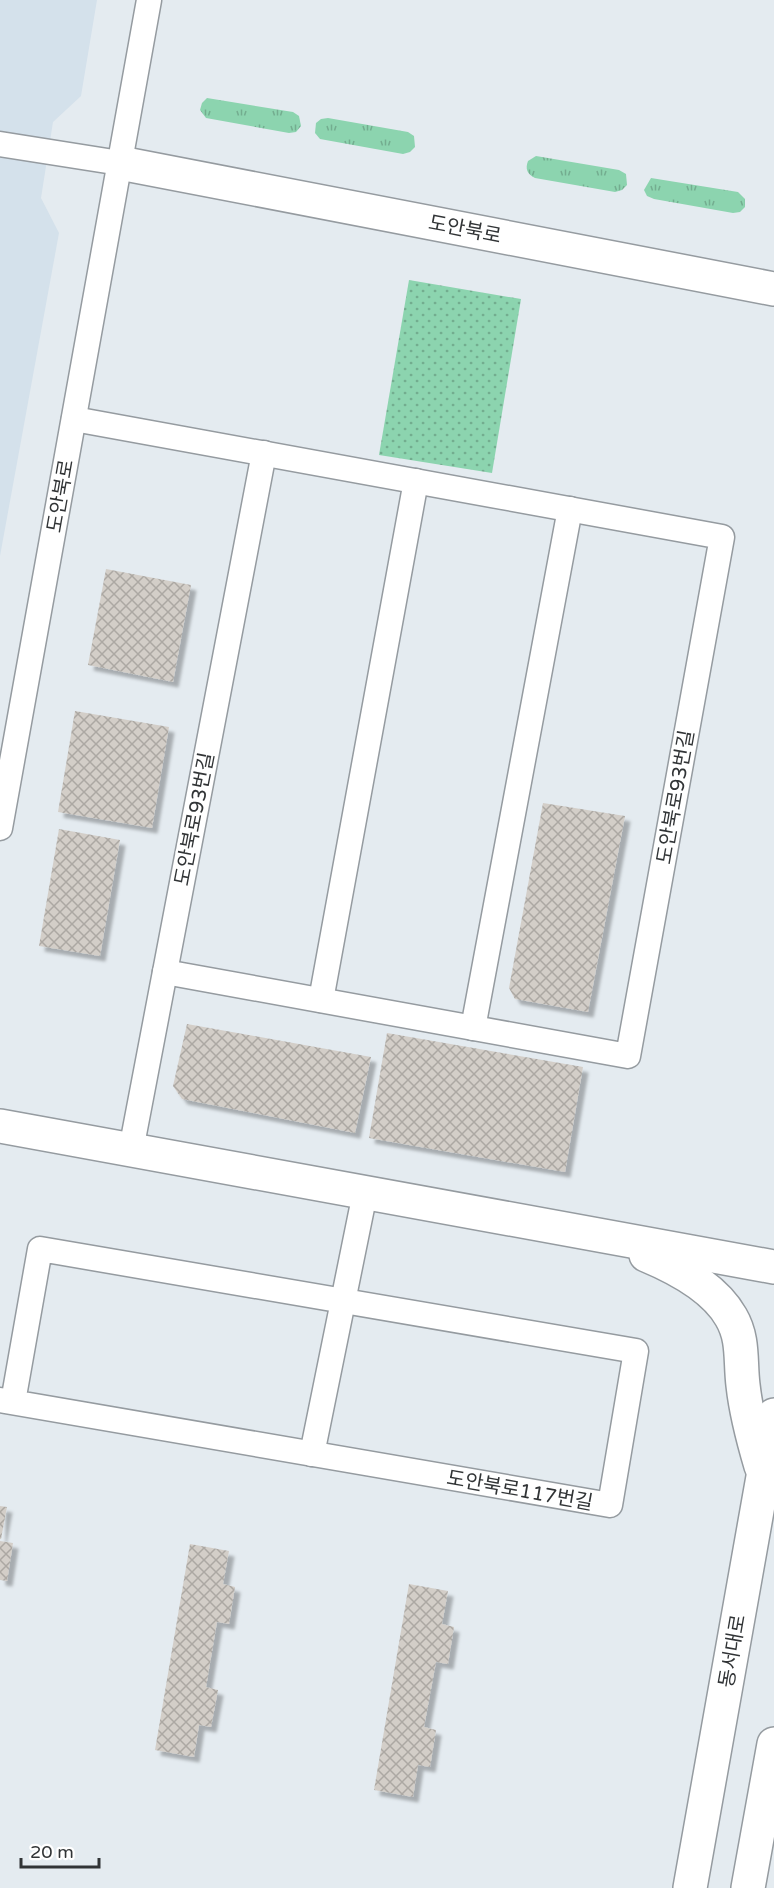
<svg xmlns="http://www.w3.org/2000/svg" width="774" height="1888" font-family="'Varela Round','Noto Sans KR',sans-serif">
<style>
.built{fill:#d4e1eb}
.grass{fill:url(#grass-tufts)}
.park{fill:url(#park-dots)}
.building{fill:url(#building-cross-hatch);filter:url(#shadow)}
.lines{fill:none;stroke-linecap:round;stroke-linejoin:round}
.street-casing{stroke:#959ba0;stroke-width:27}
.secondary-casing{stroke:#959ba0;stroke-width:36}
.street{stroke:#fff;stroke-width:24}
.secondary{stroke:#fff;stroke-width:33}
.labels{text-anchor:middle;stroke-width:4.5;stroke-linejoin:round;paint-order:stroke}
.street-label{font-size:20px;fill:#313436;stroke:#fff}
</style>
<defs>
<pattern id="grass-tufts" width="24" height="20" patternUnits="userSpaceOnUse" patternTransform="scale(1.5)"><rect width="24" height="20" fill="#8cd4af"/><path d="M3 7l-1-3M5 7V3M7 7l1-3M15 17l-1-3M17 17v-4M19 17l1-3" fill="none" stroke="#73ad8f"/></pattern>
<pattern id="park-dots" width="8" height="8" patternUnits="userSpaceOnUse" patternTransform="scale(1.5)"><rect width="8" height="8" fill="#8cd4af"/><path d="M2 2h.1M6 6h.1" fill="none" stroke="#73ad8f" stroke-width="1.8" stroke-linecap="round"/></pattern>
<pattern id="building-cross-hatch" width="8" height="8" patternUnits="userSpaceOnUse" patternTransform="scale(1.5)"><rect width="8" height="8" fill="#d3cec8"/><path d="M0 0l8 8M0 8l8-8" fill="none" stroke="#aca8a3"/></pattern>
<filter id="shadow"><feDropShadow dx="5.5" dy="5.5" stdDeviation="1.5" flood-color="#0004"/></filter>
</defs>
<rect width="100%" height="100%" fill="#e4ebf0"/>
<polygon class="built" points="0,0 97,0 81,96 53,122 41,198 59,233 0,556"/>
<g class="grass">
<polygon points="207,98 293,112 299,116 301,126 296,132 289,133 206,118 200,110 202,103"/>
<polygon points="328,118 408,132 414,136 415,147 410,152 403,154 320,139 315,133 316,123 321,119"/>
<path d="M536,156L619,170L626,174L627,185L622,190L615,192L535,178C527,174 525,169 528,161Z"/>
<polygon points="651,178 738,192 745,199 745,207 740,212 733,213 654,199 647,196 644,190"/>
</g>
<polygon class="park" points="409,280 521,299 492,473 379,455"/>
<g class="building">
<polygon points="106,569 191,585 173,682 88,665"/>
<polygon points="75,711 169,727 152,828 58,812"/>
<polygon points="543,803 625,816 588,1012 515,999 509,988"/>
<polygon points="59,829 120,840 100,956 39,946"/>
<polygon points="187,1024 371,1057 355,1133 182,1099 173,1086"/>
<polygon points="387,1033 583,1067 565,1172 369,1138"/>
<polygon points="0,1506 7,1507 1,1539 0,1539"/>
<polygon points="0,1541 13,1543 7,1581 0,1580"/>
<polygon points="190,1544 229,1551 223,1584 235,1587 229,1624 217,1622 206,1687 218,1690 211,1727 199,1725 194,1757 155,1750"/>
<polygon points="409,1584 448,1591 442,1624 454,1627 448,1664 436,1662 424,1727 436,1730 430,1767 418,1765 413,1797 374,1790"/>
</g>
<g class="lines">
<defs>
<g id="street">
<polyline points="0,144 120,163"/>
<polyline points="74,419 722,537 628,1056 165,972"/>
<polyline points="0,828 149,0"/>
<polyline points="321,1000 416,481"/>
<polyline points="473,1028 570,509"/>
<polyline points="131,1150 264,453"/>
<polyline points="0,1400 610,1505 636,1351 40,1249 13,1402"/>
<polyline points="312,1454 365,1193"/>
</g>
<g id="secondary">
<polyline points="120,163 774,289"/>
<polyline points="0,1126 774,1267"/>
<path d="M646,1255C677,1268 714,1287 731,1317C744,1339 740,1361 743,1385C746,1413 753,1439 761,1466"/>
<polyline points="690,1888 774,1415"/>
<polyline points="748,1888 774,1744"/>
</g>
</defs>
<use href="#street" class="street-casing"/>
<use href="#secondary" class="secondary-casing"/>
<use href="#street" class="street"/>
<use href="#secondary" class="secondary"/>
</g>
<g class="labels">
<g class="street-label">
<text transform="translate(465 229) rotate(11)" y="7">도안북로</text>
<text transform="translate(60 496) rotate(-80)" y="7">도안북로</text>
<text transform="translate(675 797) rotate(-80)" y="7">도안북로93번길</text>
<text transform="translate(194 819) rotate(-79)" y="7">도안북로93번길</text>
<text transform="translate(520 1490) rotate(10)" y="7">도안북로117번길</text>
<text transform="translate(732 1651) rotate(-80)" y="7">동서대로</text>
</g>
</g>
<path d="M21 1858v9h78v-9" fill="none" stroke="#313436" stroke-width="3"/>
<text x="30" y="1858" font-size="18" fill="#313436" stroke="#ffffff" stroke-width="4.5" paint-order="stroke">20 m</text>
</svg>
